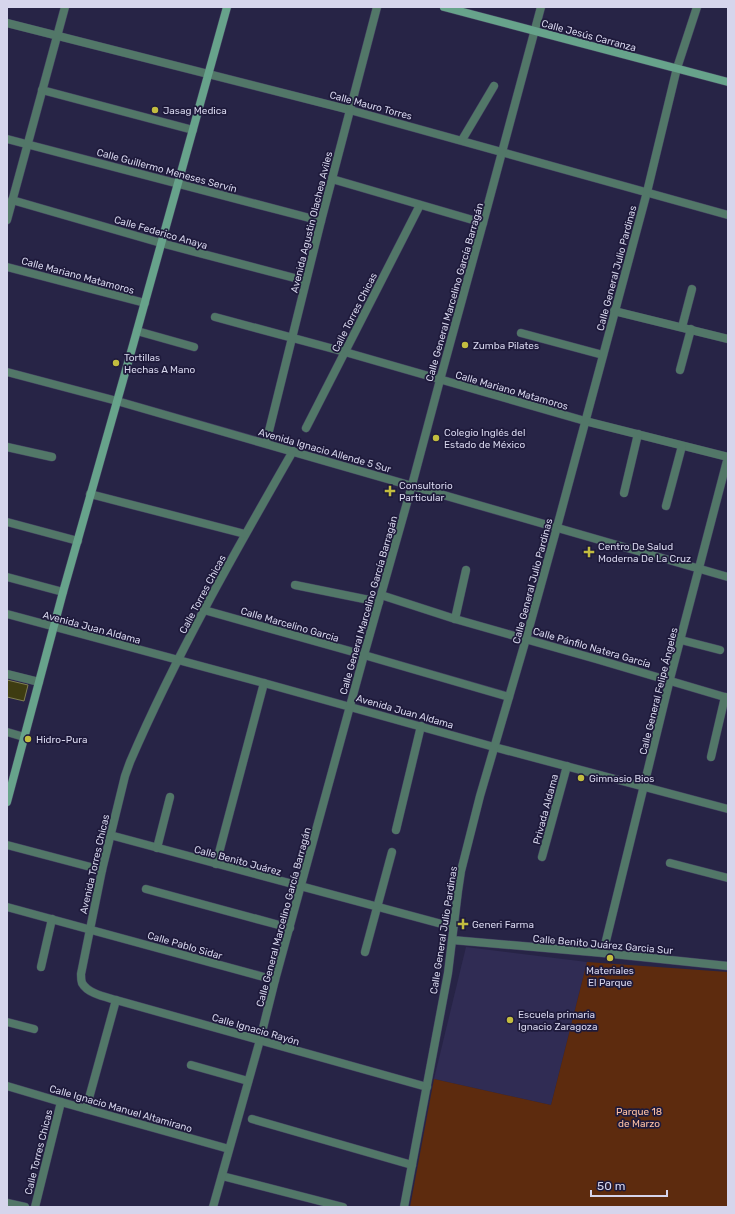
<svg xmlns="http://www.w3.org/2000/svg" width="735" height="1214" font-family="Rubik,sans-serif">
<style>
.built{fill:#302c54}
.green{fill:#5d2b0e}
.building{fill:#3e3c11;stroke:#7f7e53}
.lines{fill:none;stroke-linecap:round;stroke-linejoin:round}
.street-casing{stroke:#434061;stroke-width:9}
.secondary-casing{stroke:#434061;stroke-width:9}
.street{stroke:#527768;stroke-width:8}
.secondary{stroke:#67a38b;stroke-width:8}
.poi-dot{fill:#c3bd3f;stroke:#1e1a3b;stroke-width:1.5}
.labels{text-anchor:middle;stroke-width:3.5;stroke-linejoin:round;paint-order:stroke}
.street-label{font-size:10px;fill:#d6d5ec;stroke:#1e1a3b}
.poi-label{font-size:10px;fill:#d6d5ec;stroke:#1e1a3b;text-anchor:start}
.park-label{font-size:10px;fill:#fec0a2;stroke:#1e1a3b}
</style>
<rect width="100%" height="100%" fill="#272446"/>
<polygon class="built" points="466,947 587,962 551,1105 434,1079"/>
<polygon class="green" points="587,962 728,972 728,1207 410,1207 434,1079 551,1105"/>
<polygon class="building" points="7,680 28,685 24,701 7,697"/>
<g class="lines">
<defs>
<g id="street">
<polyline points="7,23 350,110 728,215"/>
<polyline points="42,90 193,130"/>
<polyline points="7,139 321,221"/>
<polyline points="462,140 494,86"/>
<polyline points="332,179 483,223"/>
<polyline points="12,200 161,243 306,281"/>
<polyline points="7,220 65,7"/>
<polyline points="7,267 145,303"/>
<polyline points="614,311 728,339"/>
<polyline points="215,317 345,352 585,421 728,457 671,675 603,953"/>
<polyline points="682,327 692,289"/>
<polyline points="137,331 194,347"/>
<polyline points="521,333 603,355"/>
<polyline points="680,370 691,329"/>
<polyline points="7,372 117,401 728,577"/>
<polyline points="306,428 420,205"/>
<polyline points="266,443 321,221 377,7"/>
<polyline points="7,447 52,457"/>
<path d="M293,451C235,552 176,655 130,762L125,776L102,870L81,974C81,977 81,980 82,983C88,994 106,997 116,1000L427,1087"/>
<polyline points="624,493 638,434"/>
<polyline points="90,494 245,534"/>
<polyline points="666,506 682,446"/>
<polyline points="7,522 78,541"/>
<polyline points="7,577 63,592"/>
<polyline points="295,585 379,602"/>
<polyline points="381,595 455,619 596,659 728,698"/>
<polyline points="204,610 364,655 509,697"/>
<polyline points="7,614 264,683 494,747 728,809"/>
<polyline points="455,619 466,570"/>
<polyline points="681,640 720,650"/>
<polyline points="7,674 39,682"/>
<polyline points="7,732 24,737"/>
<polyline points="711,757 725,697"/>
<polyline points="396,830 421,726"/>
<polyline points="110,835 453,927"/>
<polyline points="7,845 102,870"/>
<polyline points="157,848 170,797"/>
<polyline points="542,857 567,766"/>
<polyline points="670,863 728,878"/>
<polyline points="216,864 264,683"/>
<polyline points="146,889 290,928"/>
<polyline points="7,907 275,980"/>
<polyline points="452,940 603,953 728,966"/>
<polyline points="365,952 392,852"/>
<polyline points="41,967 52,919"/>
<polyline points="7,1022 34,1029"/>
<polyline points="191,1065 248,1081"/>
<polyline points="7,1086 61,1102 229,1149"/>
<polyline points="86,1109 116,1000"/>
<polyline points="252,1119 412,1165"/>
<polyline points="222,1176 343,1207"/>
<polyline points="7,1203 25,1207"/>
<polyline points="35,1207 61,1102"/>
<polyline points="213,1207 260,1040 275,980 364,655 412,485 440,380 483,223 541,7"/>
<polyline points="404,1207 448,973 458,891 461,871 480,796 526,639 557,527 647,192 677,68 697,7"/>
</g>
<g id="secondary">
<polyline points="444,7 728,82"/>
<polyline points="7,802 63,592 133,345 227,7"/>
</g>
</defs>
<use href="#street" class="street-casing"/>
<use href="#secondary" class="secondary-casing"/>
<use href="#street" class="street"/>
<use href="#secondary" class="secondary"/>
</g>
<g class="poi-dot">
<circle cx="155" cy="110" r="4"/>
<circle cx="465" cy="345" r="4"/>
<circle cx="116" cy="363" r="4"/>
<circle cx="436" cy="438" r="4"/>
<path d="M388 485h4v4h4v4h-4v4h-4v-4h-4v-4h4z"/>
<path d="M587 546h4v4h4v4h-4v4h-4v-4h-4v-4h4z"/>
<circle cx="28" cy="739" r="4"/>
<circle cx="581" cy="778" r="4"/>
<path d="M461 918h4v4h4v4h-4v4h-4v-4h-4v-4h4z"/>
<circle cx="610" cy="958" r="4"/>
<circle cx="510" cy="1020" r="4"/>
</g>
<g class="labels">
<g class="street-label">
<text transform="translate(589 35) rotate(15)" y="4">Calle Jesús Carranza</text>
<text transform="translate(371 105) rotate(15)" y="4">Calle Mauro Torres</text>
<text transform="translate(167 170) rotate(15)" y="4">Calle Guillermo Meneses Servín</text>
<text transform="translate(311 222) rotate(-76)" y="4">Avenida Agustin Olachea Aviles</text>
<text transform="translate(161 232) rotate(16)" y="4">Calle Federico Anaya</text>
<text transform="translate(616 268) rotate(-75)" y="4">Calle General Julio Pardinas</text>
<text transform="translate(78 275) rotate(15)" y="4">Calle Mariano Matamoros</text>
<text transform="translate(454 292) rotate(-74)" y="4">Calle General Marcelino García Barragán</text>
<text transform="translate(354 312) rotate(-63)" y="4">Calle Torres Chicas</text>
<text transform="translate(512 390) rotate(16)" y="4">Calle Mariano Matamoros</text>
<text transform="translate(325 450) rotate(16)" y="4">Avenida Ignacio Allende 5 Sur</text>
<text transform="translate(532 581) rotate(-75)" y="4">Calle General Julio Pardinas</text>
<text transform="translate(202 594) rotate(-62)" y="4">Calle Torres Chicas</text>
<text transform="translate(368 605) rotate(-74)" y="4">Calle General Marcelino García Barragán</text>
<text transform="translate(290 624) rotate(16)" y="4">Calle Marcelino Garcia</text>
<text transform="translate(92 627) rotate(15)" y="4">Avenida Juan Aldama</text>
<text transform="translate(592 647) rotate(16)" y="4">Calle Pánfilo Natera García</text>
<text transform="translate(658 691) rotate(-76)" y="4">Calle General Felipe Ángeles</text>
<text transform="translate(405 711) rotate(16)" y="4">Avenida Juan Aldama</text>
<text transform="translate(545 809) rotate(-75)" y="4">Privada Aldama</text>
<text transform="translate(238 860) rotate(15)" y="4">Calle Benito Juárez</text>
<text transform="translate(94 864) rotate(-77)" y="4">Avenida Torres Chicas</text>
<text transform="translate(283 917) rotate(-75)" y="4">Calle General Marcelino García Barragán</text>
<text transform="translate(443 930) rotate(-81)" y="4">Calle General Julio Pardinas</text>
<text transform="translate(603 944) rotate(5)" y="4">Calle Benito Juárez Garcia Sur</text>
<text transform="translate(185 945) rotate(16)" y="4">Calle Pablo Sidar</text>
<text transform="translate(256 1029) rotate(16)" y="4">Calle Ignacio Rayón</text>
<text transform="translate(121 1108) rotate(16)" y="4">Calle Ignacio Manuel Altamirano</text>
<text transform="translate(38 1152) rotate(-76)" y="4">Calle Torres Chicas</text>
</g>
<g class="poi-label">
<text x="163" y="114">Jasag Medica</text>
<text x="473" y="349">Zumba Pilates</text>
<text x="124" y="361">Tortillas<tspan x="124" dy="12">Hechas A Mano</tspan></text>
<text x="444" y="436">Colegio Inglés del<tspan x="444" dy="12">Estado de México</tspan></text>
<text x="399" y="489">Consultorio<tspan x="399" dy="12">Particular</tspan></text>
<text x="598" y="550">Centro De Salud<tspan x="598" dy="12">Moderna De La Cruz</tspan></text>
<text x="36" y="743">Hidro-Pura</text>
<text x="589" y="782">Gimnasio Bios</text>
<text x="472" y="928">Generi Farma</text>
<text x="610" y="974" text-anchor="middle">Materiales<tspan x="610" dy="12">El Parque</tspan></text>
<text x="518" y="1018">Escuela primaria<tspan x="518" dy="12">Ignacio Zaragoza</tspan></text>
</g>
<g class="park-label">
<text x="639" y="1115">Parque 18<tspan x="639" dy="12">de Marzo</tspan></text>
</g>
</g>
<rect width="735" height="1214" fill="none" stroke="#d6d5ec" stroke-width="16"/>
<path d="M591 1190v6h76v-6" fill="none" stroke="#d6d5ec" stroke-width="2"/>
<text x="597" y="1190" font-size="12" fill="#d6d5ec" stroke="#1e1a3b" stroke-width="3" paint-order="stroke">50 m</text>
</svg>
